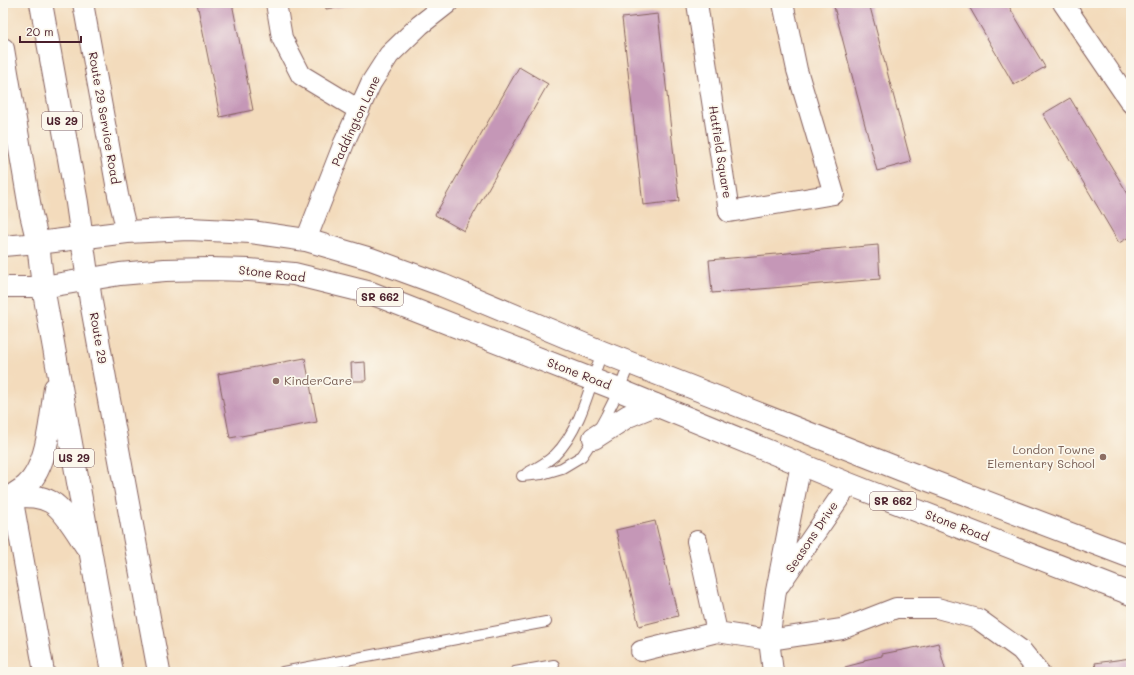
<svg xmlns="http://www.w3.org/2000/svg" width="1134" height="675" font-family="Mali,sans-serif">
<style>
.building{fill:#c597b7}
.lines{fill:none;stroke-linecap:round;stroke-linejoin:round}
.lane-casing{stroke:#85615e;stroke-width:12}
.street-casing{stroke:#85615e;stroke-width:22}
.primary-casing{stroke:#85615e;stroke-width:24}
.lane{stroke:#fff;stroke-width:10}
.street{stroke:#fff;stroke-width:20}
.primary{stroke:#fff;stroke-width:22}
.education-dot{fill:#8d6e63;stroke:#fbf7ec;stroke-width:1.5}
.labels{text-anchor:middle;stroke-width:3.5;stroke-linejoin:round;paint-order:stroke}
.shield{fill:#fbf7ec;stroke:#7f6065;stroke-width:1}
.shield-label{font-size:11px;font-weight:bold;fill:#4a1f2b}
.street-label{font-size:12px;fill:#4a1f2b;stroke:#fbf7ec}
.education-label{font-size:12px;fill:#785e54;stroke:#fbf7ec;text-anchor:start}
</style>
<rect width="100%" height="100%" fill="#fbf7ec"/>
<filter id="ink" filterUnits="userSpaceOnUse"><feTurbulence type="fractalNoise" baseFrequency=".025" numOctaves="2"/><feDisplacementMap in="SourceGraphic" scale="8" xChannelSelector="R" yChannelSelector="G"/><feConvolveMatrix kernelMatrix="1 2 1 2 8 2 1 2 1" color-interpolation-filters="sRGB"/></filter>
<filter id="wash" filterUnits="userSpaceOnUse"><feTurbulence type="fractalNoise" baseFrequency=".012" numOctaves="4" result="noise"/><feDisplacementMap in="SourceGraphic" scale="16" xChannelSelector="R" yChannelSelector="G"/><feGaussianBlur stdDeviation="0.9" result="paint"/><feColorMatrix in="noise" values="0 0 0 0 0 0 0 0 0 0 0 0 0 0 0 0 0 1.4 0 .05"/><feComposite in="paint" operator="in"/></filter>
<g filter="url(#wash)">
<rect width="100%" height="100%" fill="#f3dbbc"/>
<g id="blocks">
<g class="building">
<polygon points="197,3 232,3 253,110 220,117"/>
<polygon points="325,3 359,3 359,4 326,9"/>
<polygon points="833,3 869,3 911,162 877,171"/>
<polygon points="967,3 1007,3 1045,67 1014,85"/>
<polygon points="658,14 679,201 643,205 622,18"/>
<polygon points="519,67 548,84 464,231 435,215"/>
<polygon points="1070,98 1131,199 1131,236 1119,243 1043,114"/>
<polygon points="878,245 880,279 712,293 709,260"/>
<polygon points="305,358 317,422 230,438 218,374"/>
<polygon points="365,362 366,381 352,381 351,363"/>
<polygon points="655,521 678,616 639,626 616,530"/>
<polygon points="938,643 946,672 831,672 845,668 845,667 864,662 864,660 882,656 882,654 918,647 918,648"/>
<polygon points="1131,658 1131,672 1097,672 1095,663"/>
</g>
</g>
</g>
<g filter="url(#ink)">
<use href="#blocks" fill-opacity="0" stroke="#85615e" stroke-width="1"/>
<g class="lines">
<defs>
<g id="lane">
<path d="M527,473C537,468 547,462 555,455C581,429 590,385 602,352"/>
<polyline points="522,476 542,474 562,468 582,456 594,438 606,416 619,390 630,362"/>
<polyline points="283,672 546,622"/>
<polyline points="515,672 554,665"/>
</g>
<g id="street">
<polyline points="83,3 118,195 127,232"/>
<polyline points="276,3 282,38 301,75 359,110"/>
<polyline points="697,3 729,212 834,194 797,70 783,3"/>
<polyline points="1063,3 1131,103"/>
<polyline points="306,240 344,143 371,83 389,55 420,25 448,3"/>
<polyline points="3,246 38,243"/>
<polyline points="3,287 43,287"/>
<polyline points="12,496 44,672"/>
<polyline points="697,541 717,632 769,640 842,629 896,608 937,608 978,619 1021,650 1039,672"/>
<polyline points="780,584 849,484"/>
<polyline points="641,651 717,632"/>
<polyline points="773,672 769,640 776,591 801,464"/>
</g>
<g id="primary">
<polyline points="41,3 77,203 91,302 159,672"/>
<polyline points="3,49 31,214 38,243 43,287 112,672"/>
<polyline points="38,243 127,232 189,229 251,232 306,240 371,259 442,285 602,352 902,470 1131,557"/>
<polyline points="43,287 120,274 165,270 209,269 249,270 294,274 371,293 619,390 849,484 1131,594"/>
<polyline points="594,438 628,416 655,405"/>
<path d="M12,496C17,492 23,489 27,485C48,465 51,416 55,388"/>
<path d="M12,496C25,496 39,495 51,502C64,509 78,534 86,546"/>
</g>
</defs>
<use href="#lane" class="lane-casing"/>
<use href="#street" class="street-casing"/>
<use href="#primary" class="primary-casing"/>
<use href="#lane" class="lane"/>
<use href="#street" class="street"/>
<use href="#primary" class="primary"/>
</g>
</g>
<g class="education-dot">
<circle cx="276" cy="381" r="4"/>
<circle cx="1103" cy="457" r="4"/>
</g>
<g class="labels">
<g class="shield">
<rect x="42" y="112" width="40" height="18" rx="3"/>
<rect x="357" y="288" width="46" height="18" rx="3"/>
<rect x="54" y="449" width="40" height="18" rx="3"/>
<rect x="870" y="492" width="46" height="18" rx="3"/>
</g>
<g class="shield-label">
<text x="62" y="125">US 29</text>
<text x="380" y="301">SR 662</text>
<text x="74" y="462">US 29</text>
<text x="893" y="505">SR 662</text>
</g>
<g class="street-label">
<text transform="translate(104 118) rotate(80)" y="4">Route 29 Service Road</text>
<text transform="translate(356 121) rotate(-65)" y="4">Paddington Lane</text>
<text transform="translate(720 152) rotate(81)" y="4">Hatfield Square</text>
<text transform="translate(272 274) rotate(7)" y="4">Stone Road</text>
<text transform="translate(98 338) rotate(80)" y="4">Route 29</text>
<text transform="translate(579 374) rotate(21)" y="4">Stone Road</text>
<text transform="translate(957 526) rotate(21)" y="4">Stone Road</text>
<text transform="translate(812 537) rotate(-56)" y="4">Seasons Drive</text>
</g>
<g class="education-label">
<text x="284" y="385">KinderCare</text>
<text x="1095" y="454" text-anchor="end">London Towne<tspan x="1095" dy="14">Elementary School</tspan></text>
</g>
</g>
<rect width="1134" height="675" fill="none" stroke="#fbf7ec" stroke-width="16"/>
<path d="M20 36v6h61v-6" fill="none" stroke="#4a1f2b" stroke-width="2"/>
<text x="26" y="36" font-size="12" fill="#4a1f2b" stroke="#fbf7ec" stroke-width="3" paint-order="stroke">20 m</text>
</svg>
